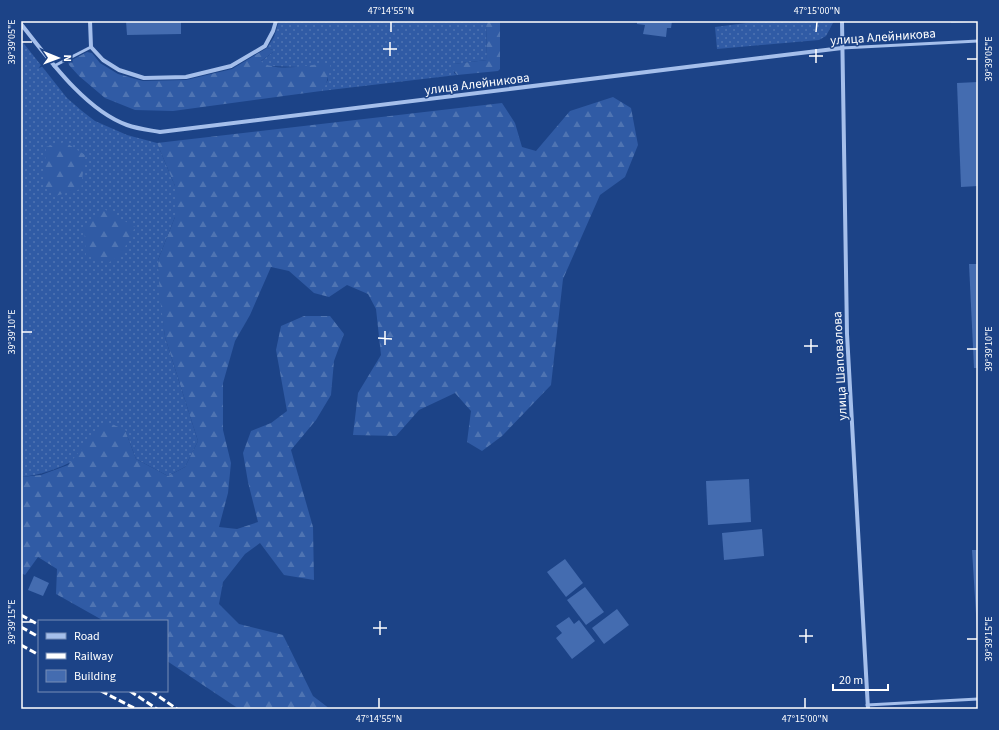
<svg xmlns="http://www.w3.org/2000/svg" width="999" height="730" font-family="'Source Sans 3',sans-serif">
<style>
.grass{fill:url(#grass-dots)}
.forest{fill:url(#forest-firs)}
.building{fill:#446cb0}
.lines{fill:none;stroke-linecap:round;stroke-linejoin:round}
.service{stroke:#a5bfeb;stroke-width:3}
.minor{stroke:#a5bfeb;stroke-width:4}
.rail{stroke:#fff;stroke-width:3;stroke-dasharray:7 3;stroke-linecap:butt}
.ticks{fill:none;stroke:#fff;stroke-width:1.5}
.labels{text-anchor:middle;stroke-width:3;stroke-linejoin:round;paint-order:stroke}
.street-label{font-size:13px;fill:#fff;stroke:#1c4387}
.neatline{fill:none;stroke:#fff;stroke-width:1.5}
.ticks-label{font-size:10px;text-anchor:middle;fill:#fff}
</style>
<defs>
<pattern id="grass-dots" width="8" height="8" patternUnits="userSpaceOnUse"><rect width="8" height="8" fill="#305ba5"/><path d="M2 2h.1M6 6h.1" fill="none" stroke="#4f74b2" stroke-width="1.8" stroke-linecap="round"/></pattern>
<pattern id="forest-firs" width="22" height="20" patternUnits="userSpaceOnUse"><rect width="22" height="20" fill="#305ba5"/><path d="M5 1l3.5 6h-7zM16 11l3.5 6h-7z" fill="#4f74b2"/></pattern>
</defs>
<rect width="100%" height="100%" fill="#1c4387"/>
<g class="grass">
<polygon points="279,21 486,21 487,60 454,64 454,73 457,75 321,91 328,80 328,73 299,67 268,66 260,62 273,52 273,50 267,48 274,37"/>
<polygon points="762,21 834,21 826,36 819,40 717,49 715,27"/>
<path d="M21,40L67,98L82,111L95,121L127,135L157,143L175,186V217L158,260L165,337L198,441L185,467L168,476L136,459L125,430C90,451 62,473 21,477Z"/>
</g>
<g class="forest">
<polygon points="486,21 500,21 500,69 498,71 457,75 453,70 453,64 487,60"/>
<path d="M267,48L273,50V52L261,61C273,73 310,65 326,63L330,65L331,69C326,77 329,84 321,91L173,111L135,110L105,98L79,76L69,65L68,62L87,52L92,53L100,63L118,74L143,81L186,80L232,69Z"/>
<polygon points="613,97 631,108 638,145 625,177 600,195 563,279 551,385 502,436 482,451 467,442 471,411 455,393 419,410 396,436 353,435 358,393 381,355 376,309 368,294 347,285 329,297 314,293 289,271 271,267 250,315 235,341 223,383 223,430 231,463 228,493 219,527 237,529 258,522 248,482 243,453 251,431 271,423 287,411 276,350 281,326 304,316 330,316 344,334 334,361 331,395 316,420 291,450 313,527 314,580 284,575 260,543 245,554 223,582 219,604 239,624 283,635 313,696 330,709 239,709 167,661 167,621 104,621 56,594 57,569 38,557 25,575 21,573 21,477 41,475 68,465 105,421 125,430 136,459 168,476 185,467 198,441 165,337 160,298 158,260 175,217 175,186 157,143 502,103 515,123 522,147 536,151 570,111"/>
<polygon points="65,142 85,155 81,189 55,196 44,187 46,147"/>
<polygon points="104,209 135,227 121,255 108,263 86,255 84,225"/>
</g>
<g class="building">
<polygon points="126,21 181,21 181,34 127,35"/>
<polygon points="637,21 672,21 671,28 667,28 666,37 643,34 645,25 637,24"/>
<polygon points="951,21 969,21 969,22 951,23"/>
<polygon points="978,82 978,186 961,187 957,83"/>
<polygon points="969,264 978,264 978,368 974,368"/>
<polygon points="749,479 751,522 708,525 706,481"/>
<polygon points="762,529 764,556 724,560 722,533"/>
<polygon points="972,550 978,550 978,630 977,630"/>
<polygon points="565,559 583,583 566,597 547,572"/>
<polygon points="34,576 49,583 43,596 28,590"/>
<polygon points="585,587 604,612 586,625 567,600"/>
<polygon points="617,609 629,625 604,644 592,628"/>
<polygon points="569,617 574,624 579,620 595,641 572,659 556,638 562,633 556,626"/>
</g>
<g class="lines">
<g class="service">
<polyline points="842,48 978,41"/>
<polyline points="54,66 91,47"/>
<polyline points="867,705 978,699"/>
</g>
<g class="minor">
<polyline points="90,21 91,47 103,60 119,70 144,78 186,77 231,66 265,46 273,31 276,21"/>
<polyline points="842,21 847,334 868,709"/>
<path d="M21,24C48,58 85,110 127,125C138,129 149,130 160,132L842,48"/>
</g>
<g class="rail">
<polyline points="21,615 39,625"/>
<polyline points="21,627 39,637"/>
<polyline points="21,645 39,655"/>
<polyline points="101,691 136,709"/>
<polyline points="130,691 157,709"/>
<polyline points="151,691 177,709"/>
</g>
</g>
<path class="ticks" d="M391,32V22M816,32L817,22M22,42H32M383,49H397M390,56V42M809,56H823M967,59H977M816,63V49M22,332H32M378,338L392,339M385,345V331M804,346H818M967,349H977M811,353V339M22,622H32M373,628H387M380,635V621M799,636H813M967,639H977M806,643V629M379,708V698M805,708V698"/>
<g class="labels">
<g class="street-label">
<text transform="translate(883 36) rotate(-4)" y="5">улица Алейникова</text>
<text transform="translate(477 83) rotate(-7)" y="5">улица Алейникова</text>
<text transform="translate(839 366) rotate(-93)" y="5">улица Шаповалова</text>
</g>
</g>
<rect width="999" height="730" fill="none" stroke="#1c4387" stroke-width="44"/>
<rect x="38" y="620" width="130" height="72" fill="#1c4387" stroke="#778eb7"/>
<rect x="46" y="633" width="20" height="6" fill="#a5bfeb" stroke="#778eb7"/>
<text x="74" y="640" font-size="12" fill="#ffffff">Road</text>
<rect x="46" y="653" width="20" height="6" fill="#ffffff" stroke="#778eb7"/>
<text x="74" y="660" font-size="12" fill="#ffffff">Railway</text>
<rect x="46" y="670" width="20" height="12" fill="#446cb0" stroke="#778eb7"/>
<text x="74" y="680" font-size="12" fill="#ffffff">Building</text>
<g transform="translate(58 58) rotate(91)" stroke="#1c4387" stroke-width="3" paint-order="stroke">
<path d="M0-3L7 15L0 10L-7 15Z" fill="#ffffff"/>
<text y="-6" font-size="11" font-weight="bold" text-anchor="middle" fill="#ffffff">N</text>
</g>
<path d="M833 684v6h55v-6" fill="none" stroke="#ffffff" stroke-width="2"/>
<text x="839" y="684" font-size="12" fill="#ffffff" stroke="#1c4387" stroke-width="3" paint-order="stroke">20 m</text>
<rect x="22" y="22" width="955" height="686" class="neatline"/>
<g class="ticks-label">
<text x="391" y="14">47°14'55"N</text>
<text x="817" y="14">47°15'00"N</text>
<text transform="translate(11 42) rotate(-90)" y="4">39°39'05"E</text>
<text transform="translate(988 59) rotate(-90)" y="4">39°39'05"E</text>
<text transform="translate(11 332) rotate(-90)" y="4">39°39'10"E</text>
<text transform="translate(988 349) rotate(-90)" y="4">39°39'10"E</text>
<text transform="translate(11 622) rotate(-90)" y="4">39°39'15"E</text>
<text transform="translate(988 639) rotate(-90)" y="4">39°39'15"E</text>
<text x="379" y="722">47°14'55"N</text>
<text x="805" y="722">47°15'00"N</text>
</g>
</svg>
